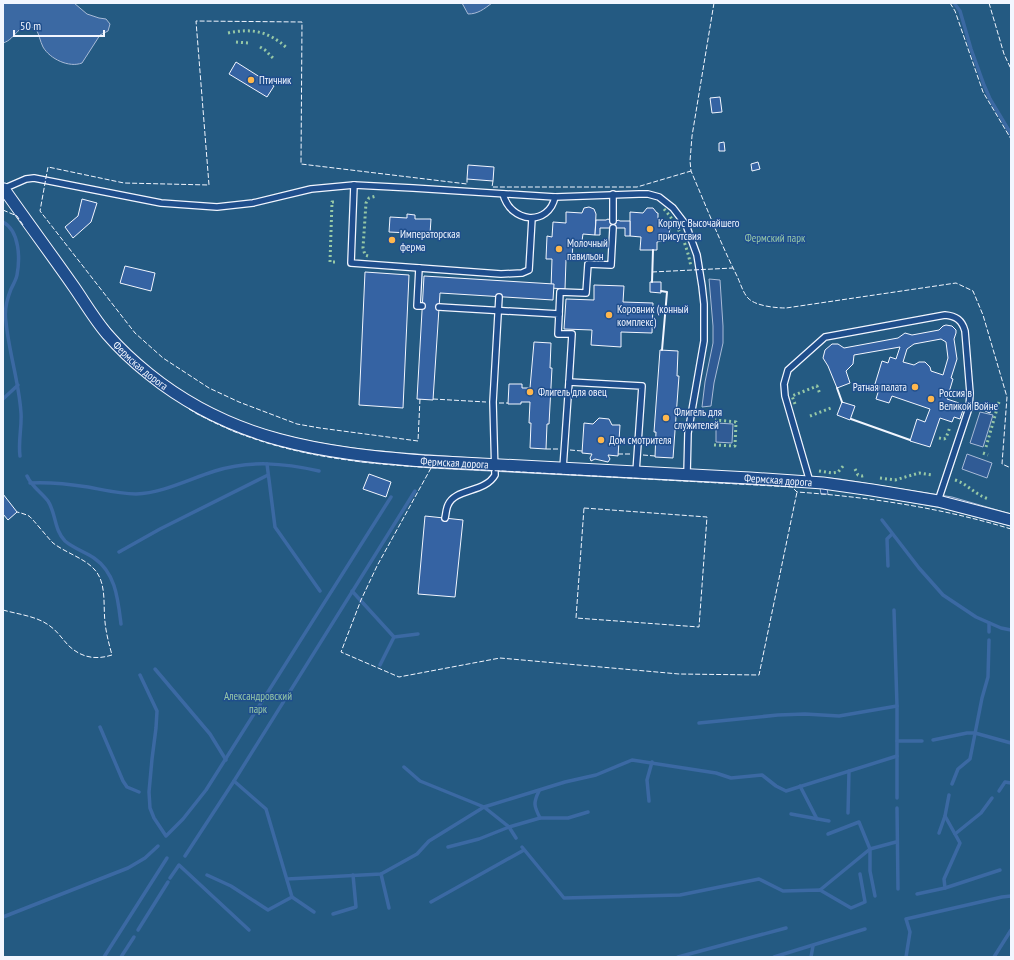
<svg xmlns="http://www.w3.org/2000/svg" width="1014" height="960" font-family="'PT Sans Narrow',sans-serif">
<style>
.green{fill:#245a82;stroke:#a8bbd7}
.parking{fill:#305b95;stroke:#a8bbd7}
.water{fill:#3b69a3;stroke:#a8bbd7}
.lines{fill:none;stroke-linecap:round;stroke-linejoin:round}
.stream{stroke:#3b69a3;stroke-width:3.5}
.building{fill:#3563a3;stroke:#f2f6ff;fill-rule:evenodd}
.service-casing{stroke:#f2f6ff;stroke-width:8}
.minor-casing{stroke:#f2f6ff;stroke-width:13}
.service{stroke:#1f4e8c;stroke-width:5.5}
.minor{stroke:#1f4e8c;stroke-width:11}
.hedge{stroke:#97c8a6;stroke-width:3;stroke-dasharray:2 3;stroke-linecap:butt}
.fence{stroke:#f2f6ff;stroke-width:1;stroke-dasharray:5 2;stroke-linecap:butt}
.wall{stroke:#f2f6ff;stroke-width:2}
.poi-dot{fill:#ffb74d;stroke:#1f4e8c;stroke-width:1.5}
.labels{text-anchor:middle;stroke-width:3;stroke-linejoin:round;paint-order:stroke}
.poi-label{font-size:11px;fill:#f2f6ff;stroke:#1f4e8c;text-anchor:start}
.park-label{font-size:11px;fill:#97c8a6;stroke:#1f4e8c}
.street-label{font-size:11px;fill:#f2f6ff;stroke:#1f4e8c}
</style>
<rect width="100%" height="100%" fill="#1f4e8c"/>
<path class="green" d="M3,3H1011V514L952,497L840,479L819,477C732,474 646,468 560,463C517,461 474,458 431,455C352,450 272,441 202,404C183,394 166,381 150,368C97,326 67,263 26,211L37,244L159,387L197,414L235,432L275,445L307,453L361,462L431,468L820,488L821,494H828L827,489L860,493L942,508L1011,526V957H3Z"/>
<g class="parking">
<polygon points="709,279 720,280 723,326 723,343 714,383 711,406 702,407 705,382 713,343 713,326"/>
<polygon points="980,412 993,415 983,447 970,443"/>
<polygon points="716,423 733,424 732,443 716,442"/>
<polygon points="967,454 992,463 987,478 962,469"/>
</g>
<g class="water">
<path d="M3,3H74L87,14L99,18L106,19L110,24L108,31L100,35L82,63C69,68 50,59 43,47C40,41 39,34 36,29C18,20 17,39 3,43Z"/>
<path d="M462,3H492C484,9 478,14 468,14Z"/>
</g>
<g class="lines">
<g class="stream">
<polyline points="954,3 960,11 971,49 984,85 990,99 1011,134"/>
<path d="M3,222C20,231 20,259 17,275C16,280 13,285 11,289C7,299 4,311 6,322C9,353 19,382 21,413C22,427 18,441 20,456"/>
<polyline points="3,399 18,385"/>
<polyline points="267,464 275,527 320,591"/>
<path d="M27,476C32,487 41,492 48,501C56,513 54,530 65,541C73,548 85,552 94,558C116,573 118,600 121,624"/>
<path d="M30,483C49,482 69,484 88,487C104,490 120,494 136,494C163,493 189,479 215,471C250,460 284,463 319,471"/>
<polyline points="882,520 919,568 943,595 976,617 1001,628 1011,630"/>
<polyline points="119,552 160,529 268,475"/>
<polyline points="888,566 887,539 892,534"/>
<polyline points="352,591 394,637 418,634"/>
<polyline points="894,610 897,706 897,798"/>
<polyline points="989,623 989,632"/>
<polyline points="380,665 394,637"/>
<polyline points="155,669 210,734 226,760"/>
<polyline points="140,675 157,711 156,728 152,759 149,792 150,808 154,818 166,836 183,819 206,790 391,497"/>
<polyline points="699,723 778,715 805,714 839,716 897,706"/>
<polyline points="100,727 123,781 127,787 139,792"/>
<polyline points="933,740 967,733 975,733 1011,743"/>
<polyline points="897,741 922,741"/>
<polyline points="404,767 420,781 484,807 509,827 516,838"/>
<polyline points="952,784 958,769 970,759 982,698 988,677 989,640"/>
<polyline points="800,786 817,819"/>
<path d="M539,791C533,803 534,806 540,818"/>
<polyline points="999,791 1005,782 1011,783"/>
<polyline points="649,801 647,780 652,762"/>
<polyline points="897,808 898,889"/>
<polyline points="848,813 849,771"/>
<polyline points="791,814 829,821"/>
<polyline points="945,816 960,843 944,879 945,888"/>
<polyline points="939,833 945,816 949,795"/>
<polyline points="828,834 859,822 870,849 870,871 875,896"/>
<polyline points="955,834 981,813 992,798"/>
<polyline points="448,847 479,839 509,827 540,818 568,818 588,812"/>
<polyline points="522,847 564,898 680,895 759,879 783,891 820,890 851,908 865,902 860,874"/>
<polyline points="185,856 234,781 415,491"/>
<polyline points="381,874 389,908"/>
<polyline points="207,875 231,886 268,910 292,897 266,809 234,781"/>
<polyline points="170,878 179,865 249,930"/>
<polyline points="287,879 381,874 417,854 429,841 484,807 565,782 596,775 632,760 716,773 731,778 762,775 776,786 786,791 897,756"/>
<polyline points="820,890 870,849 896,842"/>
<polyline points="917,894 945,888 1000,870"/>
<polyline points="292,897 314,912"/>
<polyline points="431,902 524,850"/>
<polyline points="333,914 356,907 353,875"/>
<polyline points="3,917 128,868 145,858 158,846"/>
<polyline points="138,930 168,882"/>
<polyline points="104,957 167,858"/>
<polyline points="121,957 134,937"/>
<polyline points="678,957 786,928"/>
<polyline points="774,957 865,929"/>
<polyline points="811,957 813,946"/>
<polyline points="906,957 910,932 906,919 1002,897 1011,896"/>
<polyline points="994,957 1011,930"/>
</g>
</g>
<g class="building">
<polygon points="236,62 274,86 267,97 229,74"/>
<polygon points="720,97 722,112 712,113 710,98"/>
<polygon points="724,142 725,151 719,151 719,143"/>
<polygon points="758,162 760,169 752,171 751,164"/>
<polygon points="468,165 494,167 493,181 467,179"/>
<polygon points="82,199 97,203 91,222 73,238 65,227 78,216"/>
<polygon points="589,207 594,209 596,214 595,235 583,234 582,241 573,241 572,260 566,260 565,289 551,288 552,259 546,259 547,236 552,237 553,222 566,223 566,212 582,213 584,208"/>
<polygon points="647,208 653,208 657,213 658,213 658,220 666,222 670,229 668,237 665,240 657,242 657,250 640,250 641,237 630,236 630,212 643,213"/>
<polygon points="407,214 415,215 415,219 431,219 430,234 389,232 390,217 407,218"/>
<polygon points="608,219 610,220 617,221 618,220 620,221 630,221 630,236 625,236 625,228 600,228 600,235 595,235 596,220 606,220"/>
<polygon points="125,266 155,273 151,291 120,283"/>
<polygon points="365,272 409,275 403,408 359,405"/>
<polygon points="424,276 554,284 553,300 440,293 433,400 417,399"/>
<polygon points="650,282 661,282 661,293 650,292"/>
<polygon points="594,285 624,286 623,302 653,303 652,333 621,332 621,347 591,345 592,330 564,329 566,299 594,300"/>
<path d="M946,325L952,326L956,330V333L954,339L957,359L951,378L953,379L947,399L959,403L957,408L963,410L960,419L954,417L952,422L940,418L930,447L910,441L917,419L925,422L930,409L892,396L889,403L876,399L880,386L875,384L882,361L888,363L890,357L896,359L900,347L854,355L853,364L846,371L850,383L837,388L828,366L823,358L825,350L832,344H838L844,348L898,338L905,333L912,335L939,330L943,326ZM941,339L946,342L948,358L943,375L931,371L930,367L925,362H919L914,365L903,362L907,349L914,344Z"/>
<polygon points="534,342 551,343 550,368 552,368 549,424 547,424 546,449 530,448 531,423 529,423 530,402 521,402 521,404 508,404 509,384 522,384 522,388 530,388"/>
<polygon points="660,350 678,351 677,376 679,376 673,458 655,457 656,432 654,432"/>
<polygon points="842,402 855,406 850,420 837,415"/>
<polygon points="988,403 993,404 990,413 985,411"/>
<polygon points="599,418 609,419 612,425 620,425 618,456 608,455 610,459 608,462 595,459 591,461 590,458 592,454 582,453 584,423 593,424"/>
<polygon points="369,474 391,482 386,497 363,489"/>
<polygon points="3,494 17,512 8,520 3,514"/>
<polygon points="425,516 463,520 455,597 418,594"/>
</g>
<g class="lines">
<defs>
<g id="service">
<polyline points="354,185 351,263 501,274 522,273 529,270 532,218"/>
<polyline points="3,189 26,179 34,178 161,203 217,207 253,203 311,189 354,185 413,188 555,197 639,194 648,194 659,197 673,208 686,225 697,255 702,286 704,304 704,341 688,433 687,474"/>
<path d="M503,194C511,224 549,226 555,197"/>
<polyline points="613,194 613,221"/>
<polyline points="419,268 417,306 422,306"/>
<polyline points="439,307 559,314 558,334 572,334 569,382"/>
<polyline points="559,314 560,292 586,293 588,264 611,265 613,228"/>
<polyline points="563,468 569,382 642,386 636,472"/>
<path d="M810,482L785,396L784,384L788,370L825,337L945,315C956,316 962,320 965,331L970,393L969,408L938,501"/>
<path d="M445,518C446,514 446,509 448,505C455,488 485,493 495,475L493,402L499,297"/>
</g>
<g id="minor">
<path id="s1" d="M4,189C27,222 51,254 74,287C85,303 95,320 107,334C120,349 134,362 149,374C232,441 322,453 424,461L750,478L823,483L872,490L938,501L1011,520"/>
</g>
</defs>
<use href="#service" class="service-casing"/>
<use href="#minor" class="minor-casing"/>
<use href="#service" class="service"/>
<use href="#minor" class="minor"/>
<g class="hedge">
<path d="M228,33C252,28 268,31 287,48"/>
<polyline points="236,42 248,43"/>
<polyline points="260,47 265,50 275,60"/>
<path d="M664,209C679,226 687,245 691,267"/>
<polyline points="368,256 365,255 363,248 366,203 369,198 376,196"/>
<polyline points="335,262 330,262 332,202 337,202"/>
<polyline points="795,404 792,396 817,386 820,394"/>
<polyline points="810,416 831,408"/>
<polyline points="939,438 944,439 946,438 950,427"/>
<polyline points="714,445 735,446 736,422 715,420"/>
<polyline points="986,447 999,402"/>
<polyline points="983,453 988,455"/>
<polyline points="855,469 858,475 862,476 866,475"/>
<polyline points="819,471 832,473 838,472 844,465"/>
<polyline points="880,478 895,480 919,473 933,475"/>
<path d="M955,480C968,484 975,495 989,499"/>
</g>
<g class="fence">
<path d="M714,3L692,136L690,161L691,171C706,206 720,242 737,276C740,282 743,293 748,298C755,306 776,308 786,308L956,283L973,291L983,315L1007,397L1002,464L1011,468"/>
<polyline points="950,3 955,11 983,92 1011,139"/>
<polyline points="989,3 1004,54 1011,69"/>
<polyline points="493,181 492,187 637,187 691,171"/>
<polyline points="3,210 17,216 23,225"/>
<polyline points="652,272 733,268"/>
<polyline points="420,399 418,441 320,428 297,424 239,402 209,388 163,358 135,333 40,211 47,172 48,167 124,183 209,185 196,21 302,22 301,164 467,184 467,179"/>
<polyline points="433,399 486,402"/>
<polyline points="499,403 508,403"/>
<path d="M189,409C288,468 409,466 521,472C611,477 702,482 792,487L797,492C869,497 942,508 1011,529"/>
<polyline points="546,449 558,449"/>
<polyline points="570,450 582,451"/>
<polyline points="618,454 630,454"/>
<polyline points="643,455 655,456"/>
<polyline points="431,468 377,566 361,600 341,652 399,677 500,658 679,674 759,675 797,492"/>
<polygon points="584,508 707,517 699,627 576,618"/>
<path d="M3,610C17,614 35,616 47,624C57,630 62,639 69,646C82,658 96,660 112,655C109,644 106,633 105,622C103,606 107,582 94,569C84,558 66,553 53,543C48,538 32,518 29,516C25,514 21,513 17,512"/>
</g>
<g class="wall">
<polyline points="652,282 653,250"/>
<polyline points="661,291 667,292 662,350"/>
<polyline points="837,388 842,402"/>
<polyline points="851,419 910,440"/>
</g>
</g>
<g class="poi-dot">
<circle cx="251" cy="80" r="4"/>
<circle cx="650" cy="229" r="4"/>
<circle cx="392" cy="240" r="4"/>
<circle cx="559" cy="249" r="4"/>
<circle cx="609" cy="315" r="4"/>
<circle cx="915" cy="387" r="4"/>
<circle cx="530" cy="392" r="4"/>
<circle cx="931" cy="399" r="4"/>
<circle cx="666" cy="418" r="4"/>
<circle cx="601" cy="440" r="4"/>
</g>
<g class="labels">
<g class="poi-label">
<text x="259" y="84">Птичник</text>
<text x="658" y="227">Корпус Высочайшего<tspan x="658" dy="13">присутсвия</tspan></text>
<text x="400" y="238">Императорская<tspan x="400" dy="13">ферма</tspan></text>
<text x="567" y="247">Молочный<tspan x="567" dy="13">павильон</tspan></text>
<text x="617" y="313">Коровник (конный<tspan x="617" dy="13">комплекс)</tspan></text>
<text x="907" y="391" text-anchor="end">Ратная палата</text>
<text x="538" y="396">Флигель для овец</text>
<text x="939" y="397">Россия в<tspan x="939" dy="13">Великой Войне</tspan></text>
<text x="674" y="416">Флигель для<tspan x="674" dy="13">служителей</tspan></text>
<text x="609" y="444">Дом смотрителя</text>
</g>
<g class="park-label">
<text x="775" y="242">Фермский парк</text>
<text x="258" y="700">Александровский<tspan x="258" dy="13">парк</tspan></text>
</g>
<g class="street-label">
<text dy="4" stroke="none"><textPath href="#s1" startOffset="224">Фермская дорога</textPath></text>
<text dy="4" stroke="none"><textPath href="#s1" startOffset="560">Фермская дорога</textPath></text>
<text dy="4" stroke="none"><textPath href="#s1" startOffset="884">Фермская дорога</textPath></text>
</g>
</g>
<rect width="1014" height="960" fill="none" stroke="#f2f6ff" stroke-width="8"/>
<path d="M14 30v6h90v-6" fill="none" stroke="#f2f6ff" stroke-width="2"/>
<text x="20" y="30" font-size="12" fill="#f2f6ff" stroke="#1f4e8c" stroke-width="3" paint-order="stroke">50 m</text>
</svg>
